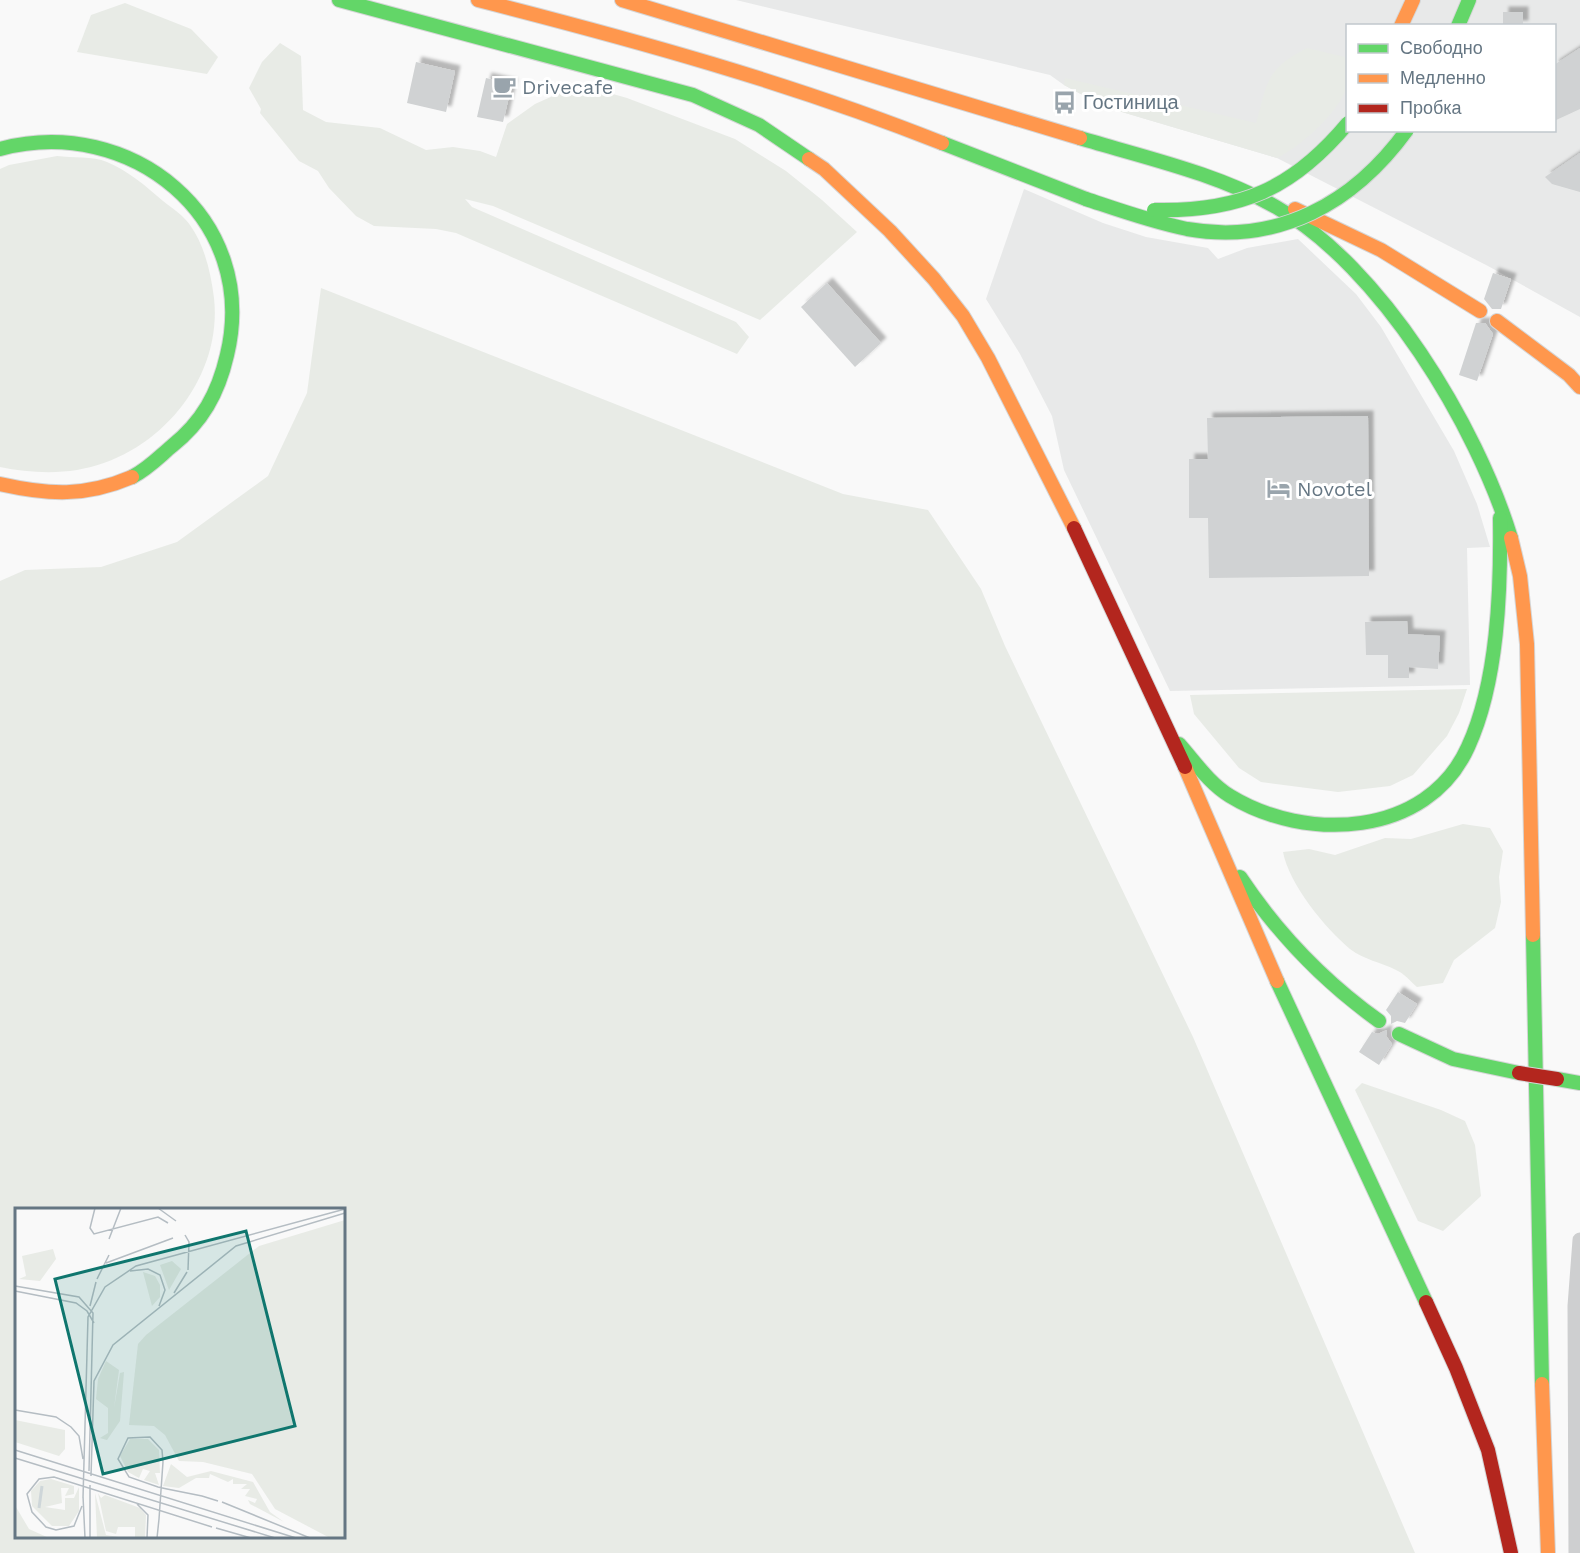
<svg xmlns="http://www.w3.org/2000/svg" width="1580" height="1553" font-family="'Work Sans',sans-serif">
<style>
.built{fill:#e8e9e9;fill-rule:evenodd}
.green{fill:#e8ebe6;fill-rule:evenodd}
.building{fill:#d0d2d3;filter:url(#shadow)}
.lines{fill:none;stroke-linecap:round;stroke-linejoin:round}
.fast-casing{stroke:#d5d6d7;stroke-width:16}
.slow-casing{stroke:#d5d6d7;stroke-width:16}
.jam-casing{stroke:#d5d6d7;stroke-width:16}
.street{stroke:#cecfd0;stroke-width:15}
.fast{stroke:#63d668;stroke-width:14}
.slow{stroke:#ff974d;stroke-width:14}
.jam{stroke:#b3261e;stroke-width:14}
.fast-bridge-casing{stroke:#d5d6d7;stroke-width:16;stroke-linecap:butt}
.jam-bridge-casing{stroke:#d5d6d7;stroke-width:16;stroke-linecap:butt}
.fast-bridge{stroke:#63d668;stroke-width:14}
.jam-bridge{stroke:#b3261e;stroke-width:14}
.labels{text-anchor:middle;stroke-width:6;stroke-linejoin:round;paint-order:stroke}
.poi-label{font-size:20px;fill:#657683;stroke:#fff;text-anchor:start}
.inset-river{fill:none;stroke:#ced6d9;stroke-width:3}
.inset-road{fill:none;stroke:#b5bdc3;stroke-width:1.5}
.view{fill:#0f766e;fill-opacity:0.15;stroke:#0f766e;stroke-width:3}
.inset-edge{fill:none;stroke:#657683;stroke-width:3}
</style>
<defs>
<filter id="shadow"><feDropShadow dx="5.5" dy="-5.5" stdDeviation="1.5" flood-color="#0004"/></filter>
</defs>
<rect width="100%" height="100%" fill="#f9f9f9"/>
<g class="built">
<path d="M736,0H1580V317L1488,266L1277,158L1105,107L1064,85L1050,75ZM1348,26H1554V130H1348Z"/>
<polygon points="1024,189 1103,223 1146,237 1208,248 1218,259 1247,248 1298,239 1356,294 1381,327 1454,451 1477,504 1490,547 1467,548 1470,685 1170,691 1064,470 1052,416 1020,354 986,299"/>
</g>
<g class="green">
<polygon points="125,3 191,29 218,57 207,74 77,52 91,15"/>
<polygon points="280,43 301,56 303,110 326,122 380,128 426,150 453,147 480,151 496,157 507,124 535,104 564,91 588,87 627,98 735,139 786,171 822,200 857,232 760,320 493,206 465,199 472,207 736,322 749,337 737,354 456,233 436,229 374,226 356,216 329,188 318,171 299,161 260,113 261,109 249,88 262,62"/>
<path d="M1307,48L1345,57C1368,90 1303,146 1277,158L1105,107L1064,85L1065,78L1256,123C1268,83 1264,70 1307,48Z"/>
<path d="M57,156C72,158 93,156 107,162C127,170 147,187 163,201C172,208 184,216 190,225C205,246 211,274 214,298C223,379 158,457 77,470C52,474 24,472 0,467V169L9,165Z"/>
<path d="M321,288L843,494L928,510L981,589L1005,646L1193,1037L1415,1553H0V581L25,570L101,567L177,542L268,476L307,393ZM16,1210H344V1536H16Z"/>
<polygon points="1467,689 1459,713 1447,736 1413,775 1390,786 1338,792 1261,782 1239,768 1194,714 1190,695"/>
<path d="M1463,824L1490,828L1503,851L1499,877L1501,902L1495,928L1454,960L1443,983L1417,987C1411,982 1404,973 1396,970C1381,962 1364,960 1350,949C1325,928 1289,884 1283,852L1309,849L1335,855L1385,838L1411,839Z"/>
<polygon points="1362,1083 1441,1110 1465,1121 1475,1145 1481,1196 1443,1231 1418,1221 1355,1090"/>
</g>
<g class="building">
<rect x="1503" y="12" width="20" height="14"/>
<polygon points="1580,48 1580,109 1554,121 1554,65"/>
<polygon points="416,62 455,71 446,112 407,103"/>
<polygon points="486,78 512,84 503,122 477,117"/>
<polygon points="1580,153 1580,192 1552,184 1545,177"/>
<polygon points="1493,273 1511,279 1501,309 1492,309 1484,299"/>
<polygon points="827,283 881,343 855,367 801,307"/>
<polygon points="1476,323 1485,323 1493,334 1477,381 1459,375"/>
<polygon points="1368,416 1369,576 1209,578 1208,518 1189,518 1189,459 1208,459 1207,418"/>
<polygon points="1407,621 1408,634 1440,636 1438,669 1409,667 1409,678 1388,678 1388,655 1366,655 1365,622"/>
<polygon points="1398,992 1417,1004 1405,1023 1397,1021 1391,1024 1391,1016 1386,1010"/>
<polygon points="1387,1030 1386,1036 1392,1044 1379,1065 1359,1052 1372,1032 1378,1034"/>
</g>
<g class="lines">
<defs>
<g id="fast">
<polyline points="339,0 693,95 759,125 809,159"/>
<polyline points="1458,26 1469,0"/>
<path d="M1080,138C1146,158 1216,173 1276,207C1381,266 1477,426 1511,538"/>
<polyline points="942,143 1086,199"/>
<path d="M0,149C130,114 260,218 227,355C218,394 202,422 172,446C159,457 148,469 132,477"/>
<path d="M1179,744C1195,762 1209,783 1230,796C1305,842 1427,838 1468,747C1498,682 1501,589 1500,518"/>
<path d="M1240,877C1278,934 1323,981 1379,1021"/>
<polyline points="1533,935 1542,1384"/>
<polyline points="1277,981 1426,1302"/>
<polyline points="1399,1034 1453,1059 1519,1073"/>
<polyline points="1557,1079 1580,1083"/>
</g>
<g id="slow">
<path d="M478,0C635,40 791,83 942,143"/>
<polyline points="622,0 1080,138"/>
<polyline points="1401,26 1413,0"/>
<polyline points="809,159 824,169 890,231 934,279 963,316 988,358 1074,528"/>
<polyline points="1295,209 1381,250 1480,311"/>
<polyline points="1497,321 1569,375 1580,387"/>
<path d="M0,484C49,495 85,497 132,477"/>
<polyline points="1511,538 1520,576 1527,644 1533,935"/>
<polyline points="1185,767 1277,981"/>
<polyline points="1542,1384 1548,1553"/>
</g>
<g id="jam">
<polyline points="1074,528 1185,767"/>
<polyline points="1426,1302 1456,1368 1488,1450 1511,1553"/>
</g>
</defs>
<use href="#fast" class="fast-casing"/>
<use href="#slow" class="slow-casing"/>
<use href="#jam" class="jam-casing"/>
<polyline class="street" points="1576,1553 1575,1306 1580,1240"/>
<use href="#fast" class="fast"/>
<use href="#slow" class="slow"/>
<use href="#jam" class="jam"/>
<defs>
<g id="fast-bridge">
<path d="M1086,199C1119,210 1152,222 1187,229C1279,245 1354,203 1407,130"/>
<path d="M1154,210C1240,212 1293,189 1348,123"/>
</g>
<polyline id="jam-bridge" points="1519,1073 1557,1079"/>
</defs>
<use href="#fast-bridge" class="fast-bridge-casing"/>
<use href="#jam-bridge" class="jam-bridge-casing"/>
<use href="#fast-bridge" class="fast-bridge"/>
<use href="#jam-bridge" class="jam-bridge"/>
</g>
<defs>
<symbol id="cafe-bare" viewBox="-9 -9 18 18"><path d="M-5.5-4.5H6V0H3Q3 3.5 0 3.5H-2.5Q-5.5 3.5-5.5 0ZM3-3.2v2h1.7v-2ZM-6 4.5H4V6H-6Z" fill="#99a4ac" stroke="#fff" stroke-width="2.5" paint-order="stroke"/></symbol>
<symbol id="bus-bare" viewBox="-9 -9 18 18"><path d="M-5-6H5V4H4V6H2V4H-2V6H-4V4H-5ZM-3.5-4V0h7V-4ZM-3.5 1.2v1.5H-2V1.2ZM2 1.2v1.5H3.5V1.2Z" fill="#99a4ac" stroke="#fff" stroke-width="2.5" paint-order="stroke"/></symbol>
<symbol id="hotel-bare" viewBox="-9 -9 18 18"><path d="M-6-4.5h1.5V1H6V5H4.5V3h-9V5H-6ZM-4 0a1.8 1.8 0 1 1 3.6 0ZM.5 0V-2.5h3Q6-2.5 6 0Z" fill="#99a4ac" stroke="#fff" stroke-width="2.5" paint-order="stroke"/></symbol>
</defs>
<g fill-rule="evenodd">
<use href="#cafe-bare" x="488" y="70" width="33" height="33"/>
<use href="#bus-bare" x="1048" y="86" width="33" height="33"/>
<use href="#hotel-bare" x="1262" y="472" width="33" height="33"/>
</g>
<g class="labels">
<g class="poi-label">
<text x="522" y="94">Drivecafe</text>
<text x="1083" y="109">Гостиница</text>
<text x="1297" y="496">Novotel</text>
</g>
</g>
<g transform="translate(15 1208)">
<rect width="330" height="330" fill="#f9f9f9"/>
<path d="M330,12V330H315L260,301L237,266L188,254L164,253L150,227L139,218L114,217L123,136L131,127L244,38ZM38,41L41,51L25,73L4,71L11,68L7,48ZM157,53L166,61L154,82L145,57ZM128,64L140,68L145,77V89L137,98ZM91,153L104,162L99,200L105,165L109,164L105,213L92,232L85,230L93,225V200L81,191L83,171ZM0,212L50,222V241L44,248L0,234ZM115,231H133L144,242L145,265H140L144,277L129,272L135,263L128,261L124,270L113,264L105,248ZM156,256L172,269L196,263L238,274L255,304L269,314L235,296L233,292L240,295L242,291L230,288L235,281H226L232,276H218V271L213,274L195,266L194,270H181L164,280L148,278ZM36,271L59,278V286L50,288L54,280H46L47,295L30,299L50,302V290H59L64,279V303L54,318H37L17,298L16,283L25,273ZM0,277L1,299L14,321L34,330H0ZM80,285L91,327L110,330H82ZM83,285L86,290L90,287L125,300L131,307L130,330H120V319H103L101,326L91,323Z" fill="#e8ebe6"/>
<path class="inset-river" d="M24,300L27,278"/>
<path class="inset-road" d="M80,0L75,20L79,26L143,9L153,15M143,0L161,13M170,27L174,34L173,62M94,31L106,0M91,55L158,30M115,63L133,61L145,67L150,82L144,98M82,71L94,47M0,78L64,89L78,105L74,263M0,83L61,95L72,103L79,115M159,85L172,64M75,98L81,74M0,202L41,209L56,219L64,228L68,251M0,242L281,330M0,250L260,330M76,268L79,173L98,137L221,38L330,5M75,277V330M68,288L70,330M68,290L73,109L90,79L121,58L330,1M207,294L295,330M122,296L133,307L132,330M67,298L59,318L41,322L31,319L17,304L12,286L24,271L39,269L197,319M201,320L236,330M142,330L144,311L147,268L148,254L147,242L135,229L113,230L103,251L114,269L143,279L152,281L187,288L203,293"/>
<path class="view" d="M231,23L280,218L88,266L40,71Z"/>
<rect width="330" height="330" class="inset-edge"/>
</g>
<rect x="1346" y="24" width="210" height="108" fill="#ffffff" stroke="#c1c8cd" stroke-width="1.5"/>
<rect x="1358" y="44" width="30" height="9" fill="#63d668" stroke="#c1c8cd" stroke-width="1.5"/>
<text x="1400" y="54" font-size="18" fill="#657683">Свободно</text>
<rect x="1358" y="74" width="30" height="9" fill="#ff974d" stroke="#c1c8cd" stroke-width="1.5"/>
<text x="1400" y="84" font-size="18" fill="#657683">Медленно</text>
<rect x="1358" y="104" width="30" height="9" fill="#b3261e" stroke="#c1c8cd" stroke-width="1.5"/>
<text x="1400" y="114" font-size="18" fill="#657683">Пробка</text>
</svg>
